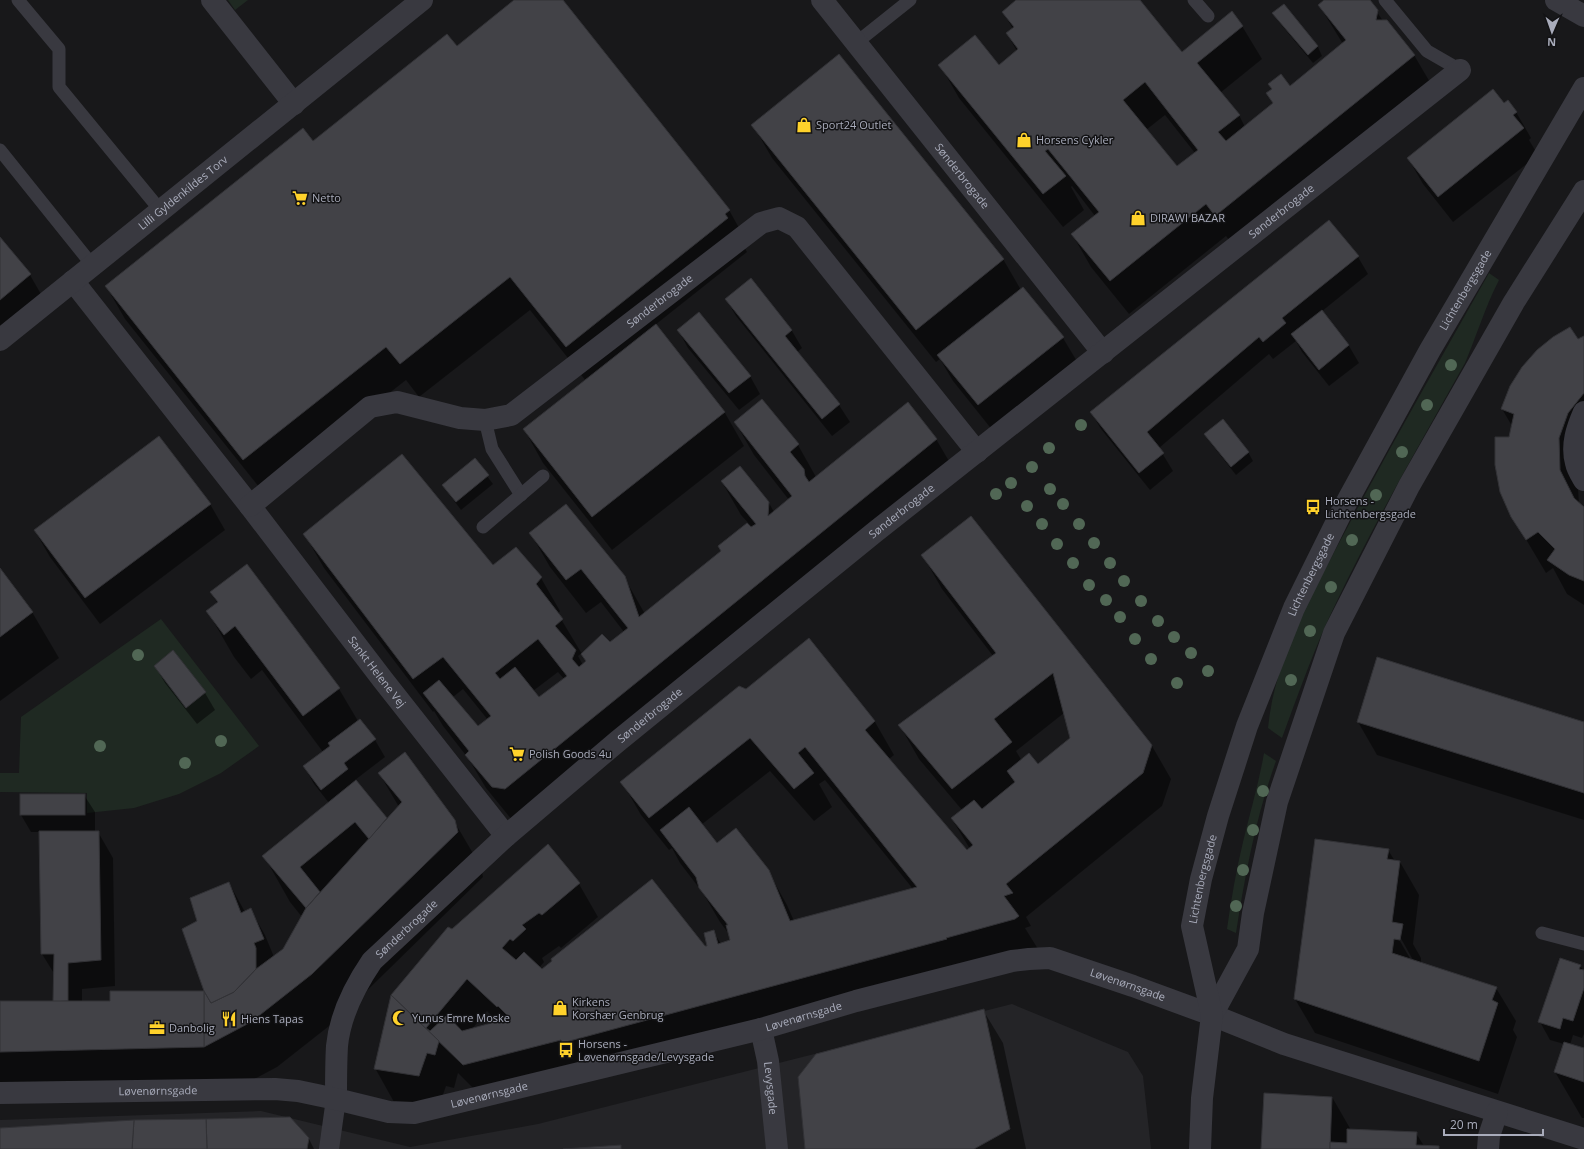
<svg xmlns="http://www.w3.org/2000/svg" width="1584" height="1149" font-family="'Open Sans',sans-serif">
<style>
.built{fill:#242427}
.green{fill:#1f2922}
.shadow{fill:#0007;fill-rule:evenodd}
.building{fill:#424247;stroke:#323236;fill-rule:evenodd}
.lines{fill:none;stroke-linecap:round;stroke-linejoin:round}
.service{stroke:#393940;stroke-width:13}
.pedestrian{stroke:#393940;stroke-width:20}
.minor{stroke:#393940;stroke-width:22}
.tertiary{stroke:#393940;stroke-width:22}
.tree{fill:#516755}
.labels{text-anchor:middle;stroke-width:3;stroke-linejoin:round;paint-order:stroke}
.poi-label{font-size:11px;fill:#a9acbb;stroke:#131315;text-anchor:start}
.street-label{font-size:11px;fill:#a9acbb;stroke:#131315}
</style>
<rect width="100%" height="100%" fill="#18181a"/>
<polygon class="built" points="1012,1004 1128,1052 1143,1076 1151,1149 0,1149 0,1120 261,1111 410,1147 538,1124"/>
<g class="green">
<polygon points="228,0 248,0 235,10"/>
<path d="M1489,273L1499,280C1485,307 1477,335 1465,363C1421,442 1375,521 1336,603C1315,646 1299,692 1282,738L1268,728C1275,657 1313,592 1346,530C1392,443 1441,358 1489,273Z"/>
<polygon points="161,619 259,746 221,773 179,794 134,808 87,813 87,793 0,792 0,773 19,773 21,717"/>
<path d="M1264,753L1276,761C1256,816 1245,875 1236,933L1227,929C1231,900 1236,871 1243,842C1250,812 1259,783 1264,753Z"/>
</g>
<g class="shadow">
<polygon points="516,0 561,0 729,210 748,244 744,247 747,252 655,325 725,413 744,446 612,550 543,463 524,429 586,381 530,310 419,397 406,380 263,492 125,319 106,286 313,142 456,47"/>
<path d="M1018,0H1139L1182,53L1242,26L1262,59L1220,93L1239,115L1245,127L1273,104L1267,93L1272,90L1269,85L1290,87L1343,44L1319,5L1325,0H1369L1383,21L1414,55L1434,89L1235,248L1226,236L1129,314L1091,267L1072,234L1095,216L1072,186L1071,187L1084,210L1063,227L959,98L940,65L999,66L1017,51L1007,34L1013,29L1003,12ZM1165,115L1195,153L1177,168L1146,130Z"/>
<polygon points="1283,5 1318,47 1322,56 1313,63 1279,22 1274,13"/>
<polygon points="1503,104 1516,112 1531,138 1529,140 1538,155 1453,222 1423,184 1408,158"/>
<polygon points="753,125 1003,259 1021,290 1063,338 1078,363 993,431 953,381 940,359 936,362 772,158"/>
<polygon points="1329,221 1358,257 1368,274 1321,312 1349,346 1359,363 1329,386 1302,352 1296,341 1273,359 1269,354 1159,448 1173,471 1150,490 1101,429 1091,412"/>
<polygon points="0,239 30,275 49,308 0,348"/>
<polygon points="750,280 792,331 802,348 797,352 839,405 850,422 832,436 736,316 726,299"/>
<polygon points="678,330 750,376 760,394 739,410 688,348"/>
<polygon points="1584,337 1584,454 1577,472 1579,504 1584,509 1584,605 1567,594 1553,568 1546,573 1512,516 1510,438 1512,426 1502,409 1577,340"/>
<path d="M735,422L798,445L816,477L936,439L956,473L512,820L486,788L468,758L443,726L434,711L433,712L324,568L305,535L493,566L541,578L560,611L558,614L582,654L610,643L624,632L601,602L586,613L550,567L531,534L624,577L645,614L752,527L741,515L722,482L769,503L774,512L789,500L754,455ZM582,653L587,662L583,665L578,656ZM558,672L564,679L539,699L533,691ZM463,689L488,720L478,727L453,697Z"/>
<polygon points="1205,434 1248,452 1253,461 1236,475 1210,442"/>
<polygon points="475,460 493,484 461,510 443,486"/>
<polygon points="210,504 225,530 100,624 50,557 35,531"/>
<path d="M923,556L1152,746L1171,779L1162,806L1026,917L1031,926L1025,928L1038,949L483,1098L458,1073L454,1088L446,1086L438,1109L394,1102L375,1068L452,930L579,884L598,917L561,948L559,946L542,958L544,962L539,968L542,971L708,947L713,931L721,944L731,941L729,934L720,922L703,893L680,863L672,848L669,850L641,815L622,782L747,690L809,639L875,722L894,755L889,759L967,851L970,849L952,819L962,810L919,759L900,726L993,656L942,589ZM1064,713L1071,738L1037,766L1022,761L1016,751ZM770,771L814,821L832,807L819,784L825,780L913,889L794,921L787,905L768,871L717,845L701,825ZM487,1011L498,1022L472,1029Z"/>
<polygon points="247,566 339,689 358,721 360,720 375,740 385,757 355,780 387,820 399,807 379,773 454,821 481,867 483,877 338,1019 277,1067 230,1092 0,1097 0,1002 54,1002 55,975 42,954 40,832 31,832 21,815 84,795 95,812 95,832 98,832 113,858 115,986 82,989 82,1002 111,1002 205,992 198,921 229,883 245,912 250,909 265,935 274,957 283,950 302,917 290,902 264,856 329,803 314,784 304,766 323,752 262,670 251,679 234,657 208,612 218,604 211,593"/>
<polygon points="0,569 32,612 59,658 0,701"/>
<polygon points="173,652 205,693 215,710 197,724 165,683 155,666"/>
<polygon points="1358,722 1584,723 1584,820 1377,755"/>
<path d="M1388,850L1395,861L1400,862L1419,895L1413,944L1421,958V963L1496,988L1516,1021L1513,1030L1517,1037L1498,1094L1315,1033L1295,999ZM1399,935L1413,960H1411L1397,936Z"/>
<polygon points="1580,966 1584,971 1584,1034 1582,1038 1573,1035 1570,1045 1584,1049 1584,1118 1582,1118 1555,1072 1564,1044 1550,1040 1540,1022"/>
<polygon points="983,1010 1003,1043 1026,1149 806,1149"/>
<polygon points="1332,1097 1351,1130 1416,1133 1424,1146 1438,1147 1440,1149 1262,1149"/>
<polygon points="0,1129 309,1139 314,1149 0,1149"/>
</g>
<g class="building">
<polygon points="514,0 563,0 730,210 725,214 728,218 566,347 510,277 400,364 386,347 243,460 105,286 303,128 313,141 447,34 457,46"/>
<path d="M1016,0H1140L1182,52L1232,11L1243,26L1197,63L1240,115L1218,132L1226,141L1273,103L1266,93L1272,89L1268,84L1281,74L1290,86L1346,40L1318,5L1324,0H1370L1378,10L1376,20H1387L1415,55L1215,216L1206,204L1110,281L1071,234L1099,212L1048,149L1045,151L1066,176L1043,194L938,65L975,35L999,65L1018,49L1006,33L1014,27L1002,12ZM1145,82L1198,150L1177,166L1123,100Z"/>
<polygon points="1284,4 1318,46 1308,55 1272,13"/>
<polygon points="839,54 1004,259 916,330 751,125"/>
<polygon points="1493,89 1504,103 1508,100 1517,112 1513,115 1524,128 1438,197 1407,158"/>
<polygon points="1329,220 1359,256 1282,318 1286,323 1263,342 1259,337 1147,432 1164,453 1139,473 1090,412"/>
<polygon points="0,237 31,274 0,300"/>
<polygon points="751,278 792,330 785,336 840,404 822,419 725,299"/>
<polygon points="1023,287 1064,337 978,405 937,355"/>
<polygon points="1322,310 1349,345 1319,370 1291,334"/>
<polygon points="699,312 751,376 729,393 677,330"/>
<polygon points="656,324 725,412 592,517 523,429"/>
<polygon points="1570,327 1578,339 1584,336 1584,393 1568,413 1559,438 1560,470 1574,498 1584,507 1584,581 1569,575 1547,560 1555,549 1538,532 1526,540 1511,517 1500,492 1495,465 1495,437 1509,437 1514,414 1501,409 1510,386 1522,367 1537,350 1553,337"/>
<path d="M762,399L799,444L790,452L804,469L805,476L809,482L908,402L937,439L505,789L492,787L465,755L469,751L423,693L439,680L478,726L491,716L443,657L413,679L303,534L402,454L493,565L516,547L542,577L536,584L563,619L555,626L576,650L572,659L579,667L586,661L581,654L602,634L610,642L628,628L581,569L566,580L529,533L566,504L625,576L639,617L721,551L718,546L747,523L751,527L756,524L721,481L740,466L769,502L768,516L792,496L734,422ZM538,639L567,676L539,697L515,667L500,679L495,673Z"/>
<polygon points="1223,419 1249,452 1231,467 1204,434"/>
<polygon points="159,436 211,504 85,598 34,530"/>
<polygon points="475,458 489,475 456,502 442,485"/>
<path d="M971,516L1152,745L1143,773L1006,884L1013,893L1004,896L1019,916L1015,919L946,938L947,939L562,1043L561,1040L463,1065L391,995L448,927L452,929L548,844L580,883L542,915L539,913L522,925L526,929L513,941L510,939L502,948L516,960L524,952L542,969L552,961L551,959L652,879L705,946H707L704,933L714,930L718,944L730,940L726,925H728L699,888L696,877L660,830L689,807L717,843L736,828L769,870L790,921L917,887L805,747L798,753L814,773L794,789L750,738L649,818L620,782L739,686L746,689L809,638L875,721L865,730L967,850L973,845L951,818L974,800L982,809L1015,782L1007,771L1029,753L1038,764L1070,738L1053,673L994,719L1012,742L952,789L898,725L996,653L921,555ZM467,979L497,1007L498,1006L510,1018L462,1031L447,1015L430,1031L426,1028Z"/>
<polygon points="247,564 340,688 303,716 235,626 224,635 206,611 218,602 210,592"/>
<polygon points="0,568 33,612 0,637"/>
<polygon points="173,650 206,692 186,708 154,666"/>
<polygon points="1377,657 1584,722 1584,793 1357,722"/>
<polygon points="360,719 376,739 344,763 348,769 321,790 303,766 330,746 328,743"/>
<polygon points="405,752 455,820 458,832 312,974 251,1022 204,1047 204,991 211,1003 234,992 256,969 283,949 306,908 402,802 378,773"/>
<polygon points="356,780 387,818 369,839 355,822 300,867 320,892 306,908 262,856"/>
<rect x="20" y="794" width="65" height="21"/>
<polygon points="39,831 99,831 101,960 68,963 68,1001 53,1002 54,954 41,954"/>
<polygon points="1315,839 1389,849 1387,859 1400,861 1392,922 1403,924 1400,940 1394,939 1392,953 1497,987 1492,1000 1498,1003 1479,1061 1294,999"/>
<polygon points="229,882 241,913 251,908 264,939 254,943 256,948 256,969 234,992 211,1003 204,991 182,929 197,921 190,898"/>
<polygon points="1560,958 1581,965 1579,969 1584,970 1584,988 1573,1021 1563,1018 1560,1029 1538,1022"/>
<polygon points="110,991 204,991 204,1047 0,1052 0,1001 110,1001"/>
<polygon points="391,995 439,1041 435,1055 427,1053 419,1076 374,1069"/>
<polygon points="984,1009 1010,1129 974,1149 805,1149 798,1077 816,1054"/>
<polygon points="1564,1042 1584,1048 1584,1082 1554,1072"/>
<polygon points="1264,1093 1332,1097 1330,1149 1261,1149"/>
<polygon points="290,1117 309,1138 307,1149 207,1149 206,1119"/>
<polygon points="206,1119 207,1149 132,1149 134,1120"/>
<polygon points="134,1120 132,1149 0,1149 0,1128"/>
<polygon points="1347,1129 1417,1132 1416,1145 1439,1146 1439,1149 1330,1149 1330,1142 1347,1143"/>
<polygon points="621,1145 621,1149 563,1149"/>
</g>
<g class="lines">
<g class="service">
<polyline points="18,0 59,49 59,87 161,211"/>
<polyline points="1194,0 1208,16"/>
<polyline points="1385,0 1427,51 1460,70"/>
<polyline points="856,43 910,0"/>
<polyline points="0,150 93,266"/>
<polyline points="485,420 492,449 521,495"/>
<polyline points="483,527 543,476"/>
<polyline points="1542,933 1584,944"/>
</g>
<polyline class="pedestrian" points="329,1149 336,1099"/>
<g class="minor">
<polyline points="212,0 294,104"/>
<path id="s1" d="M822,0L1103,353"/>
<path id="s2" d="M73,281L250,506L383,680L506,836"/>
<path id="s3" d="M0,340L422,0"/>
<path d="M1584,412C1577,428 1571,445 1576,463C1577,469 1581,475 1584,480"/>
<path id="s4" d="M250,506L370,407L397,402L460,418L485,420L511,415L761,223L779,218L797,227L977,452"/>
<polyline points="1212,1015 1284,1044 1584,1139"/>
<path id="s5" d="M761,1029L768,1061L777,1149"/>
<path id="s6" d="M336,1099C336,1081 336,1063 337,1046C340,1015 355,986 372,961L506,836L618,741L875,532L1460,70"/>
<polyline points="1488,1149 1489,1136 1497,1112"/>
</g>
<g class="tertiary">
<polyline points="1556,0 1584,16"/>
<polyline points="1212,1015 1248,949 1253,913 1277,802 1334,633 1409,486 1514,302 1584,191"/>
<path id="s7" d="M0,1093L275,1089L298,1091L336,1099L389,1112L414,1113L761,1029L856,1001L1012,961L1029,959L1050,958L1133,986L1212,1015"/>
<path id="s8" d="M1200,1149L1202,1098L1212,1015L1192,926L1201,879L1218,816L1247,726L1294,608L1344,507L1430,350L1584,88"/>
</g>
</g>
<g class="tree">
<circle cx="1451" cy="365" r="6"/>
<circle cx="1427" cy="405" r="6"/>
<circle cx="1081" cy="425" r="6"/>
<circle cx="1049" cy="448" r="6"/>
<circle cx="1402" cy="452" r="6"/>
<circle cx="1032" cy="467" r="6"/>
<circle cx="1011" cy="483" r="6"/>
<circle cx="1050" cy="489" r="6"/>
<circle cx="996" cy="494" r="6"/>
<circle cx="1376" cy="495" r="6"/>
<circle cx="1063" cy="504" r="6"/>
<circle cx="1027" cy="506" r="6"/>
<circle cx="1042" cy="524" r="6"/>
<circle cx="1079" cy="524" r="6"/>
<circle cx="1352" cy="540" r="6"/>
<circle cx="1094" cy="543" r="6"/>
<circle cx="1057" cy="544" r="6"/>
<circle cx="1073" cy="563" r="6"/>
<circle cx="1110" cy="563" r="6"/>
<circle cx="1124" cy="581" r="6"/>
<circle cx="1089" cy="585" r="6"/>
<circle cx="1331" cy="587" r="6"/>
<circle cx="1106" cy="600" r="6"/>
<circle cx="1141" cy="601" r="6"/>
<circle cx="1120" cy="617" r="6"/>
<circle cx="1158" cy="621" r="6"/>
<circle cx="1310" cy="631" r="6"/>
<circle cx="1174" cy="637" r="6"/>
<circle cx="1135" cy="639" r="6"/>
<circle cx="1191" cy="653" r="6"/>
<circle cx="138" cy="655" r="6"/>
<circle cx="1151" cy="659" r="6"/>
<circle cx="1208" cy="671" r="6"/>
<circle cx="1291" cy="680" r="6"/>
<circle cx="1177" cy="683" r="6"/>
<circle cx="221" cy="741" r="6"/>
<circle cx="100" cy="746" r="6"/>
<circle cx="185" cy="763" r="6"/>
<circle cx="1263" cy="791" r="6"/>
<circle cx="1253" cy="830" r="6"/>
<circle cx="1243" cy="870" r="6"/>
<circle cx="1236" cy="906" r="6"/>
</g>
<defs>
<symbol id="shop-bare" viewBox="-9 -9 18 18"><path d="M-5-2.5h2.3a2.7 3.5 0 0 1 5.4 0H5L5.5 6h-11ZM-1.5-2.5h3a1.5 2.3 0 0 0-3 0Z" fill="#ffd22b" stroke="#131315" stroke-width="2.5" paint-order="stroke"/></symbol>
<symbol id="supermarket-bare" viewBox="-9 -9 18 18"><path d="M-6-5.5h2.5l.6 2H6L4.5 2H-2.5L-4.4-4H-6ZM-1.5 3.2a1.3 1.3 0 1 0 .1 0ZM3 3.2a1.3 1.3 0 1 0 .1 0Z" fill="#ffd22b" stroke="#131315" stroke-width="2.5" paint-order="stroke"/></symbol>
<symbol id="bus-bare" viewBox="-9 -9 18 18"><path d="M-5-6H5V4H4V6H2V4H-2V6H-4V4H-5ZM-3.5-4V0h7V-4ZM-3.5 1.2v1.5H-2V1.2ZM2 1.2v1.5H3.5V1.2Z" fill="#ffd22b" stroke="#131315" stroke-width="2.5" paint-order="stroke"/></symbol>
<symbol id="mosque-bare" viewBox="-9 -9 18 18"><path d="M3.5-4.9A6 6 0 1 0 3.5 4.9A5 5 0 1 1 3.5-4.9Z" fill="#ffd22b" stroke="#131315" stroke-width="2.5" paint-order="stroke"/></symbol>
<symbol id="restaurant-bare" viewBox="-9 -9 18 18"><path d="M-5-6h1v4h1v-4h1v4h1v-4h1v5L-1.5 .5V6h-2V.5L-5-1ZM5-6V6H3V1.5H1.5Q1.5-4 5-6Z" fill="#ffd22b" stroke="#131315" stroke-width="2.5" paint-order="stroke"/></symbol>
<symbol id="office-bare" viewBox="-9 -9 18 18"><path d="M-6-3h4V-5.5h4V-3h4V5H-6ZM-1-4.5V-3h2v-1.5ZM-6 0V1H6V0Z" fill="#ffd22b" stroke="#131315" stroke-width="2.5" paint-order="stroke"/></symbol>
</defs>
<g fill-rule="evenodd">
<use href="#shop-bare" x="793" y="114" width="22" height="22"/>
<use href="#shop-bare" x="1013" y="129" width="22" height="22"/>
<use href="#supermarket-bare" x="289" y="187" width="22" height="22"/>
<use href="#shop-bare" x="1127" y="207" width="22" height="22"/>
<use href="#bus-bare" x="1302" y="496" width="22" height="22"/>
<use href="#supermarket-bare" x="506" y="743" width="22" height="22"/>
<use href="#shop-bare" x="549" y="997" width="22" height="22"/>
<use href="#mosque-bare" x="389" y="1007" width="22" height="22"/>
<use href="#restaurant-bare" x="218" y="1008" width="22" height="22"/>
<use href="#office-bare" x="146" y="1017" width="22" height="22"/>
<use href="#bus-bare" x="555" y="1039" width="22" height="22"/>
</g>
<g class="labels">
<g class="poi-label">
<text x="816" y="129">Sport24 Outlet</text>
<text x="1036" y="144">Horsens Cykler</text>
<text x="312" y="202">Netto</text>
<text x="1150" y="222">DIRAWI BAZAR</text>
<text x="1325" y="505">Horsens -<tspan x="1325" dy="13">Lichtenbergsgade</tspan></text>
<text x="529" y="758">Polish Goods 4u</text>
<text x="572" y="1006">Kirkens<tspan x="572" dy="13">Korshær Genbrug</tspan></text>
<text x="412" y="1022">Yunus Emre Moske</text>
<text x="241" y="1023">Hiens Tapas</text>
<text x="169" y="1032">Danbolig</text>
<text x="578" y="1048">Horsens -<tspan x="578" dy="13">Løvenørnsgade/Levysgade</tspan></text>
</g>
<g class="street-label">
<text dy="4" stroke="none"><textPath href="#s1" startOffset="225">Sønderbrogade</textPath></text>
<text dy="4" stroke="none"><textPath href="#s3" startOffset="235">Lilli Gyldenkildes Torv</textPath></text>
<text dy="4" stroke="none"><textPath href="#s6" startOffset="1325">Sønderbrogade</textPath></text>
<text dy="4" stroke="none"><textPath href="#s8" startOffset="922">Lichtenbergsgade</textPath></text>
<text dy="4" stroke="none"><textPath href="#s4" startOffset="487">Sønderbrogade</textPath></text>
<text dy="4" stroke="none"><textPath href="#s6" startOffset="841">Sønderbrogade</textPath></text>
<text dy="4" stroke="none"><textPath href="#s8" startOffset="598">Lichtenbergsgade</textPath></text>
<text dy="4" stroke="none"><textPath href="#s2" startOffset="495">Sankt Helene Vej</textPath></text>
<text dy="4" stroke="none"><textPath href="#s6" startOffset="517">Sønderbrogade</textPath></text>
<text dy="4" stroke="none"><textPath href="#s8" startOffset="274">Lichtenbergsgade</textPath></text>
<text dy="4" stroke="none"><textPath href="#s6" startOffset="193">Sønderbrogade</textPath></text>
<text dy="4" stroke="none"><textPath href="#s7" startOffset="1154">Løvenørnsgade</textPath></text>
<text dy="4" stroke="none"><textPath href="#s7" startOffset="818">Løvenørnsgade</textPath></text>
<text dy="4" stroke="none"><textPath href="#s5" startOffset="60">Levysgade</textPath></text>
<text dy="4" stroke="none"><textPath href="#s7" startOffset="158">Løvenørnsgade</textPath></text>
<text dy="4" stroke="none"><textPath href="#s7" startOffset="494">Løvenørnsgade</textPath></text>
</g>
</g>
<g transform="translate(1552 32) rotate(182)" stroke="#131315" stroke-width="3" paint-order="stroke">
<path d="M0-3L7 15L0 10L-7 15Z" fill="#a9acbb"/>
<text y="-6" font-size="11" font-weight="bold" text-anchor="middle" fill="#a9acbb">N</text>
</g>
<path d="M1444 1129v6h99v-6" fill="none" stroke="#a9acbb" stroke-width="2"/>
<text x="1450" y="1129" font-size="12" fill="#a9acbb" stroke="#131315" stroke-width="3" paint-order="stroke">20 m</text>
</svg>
